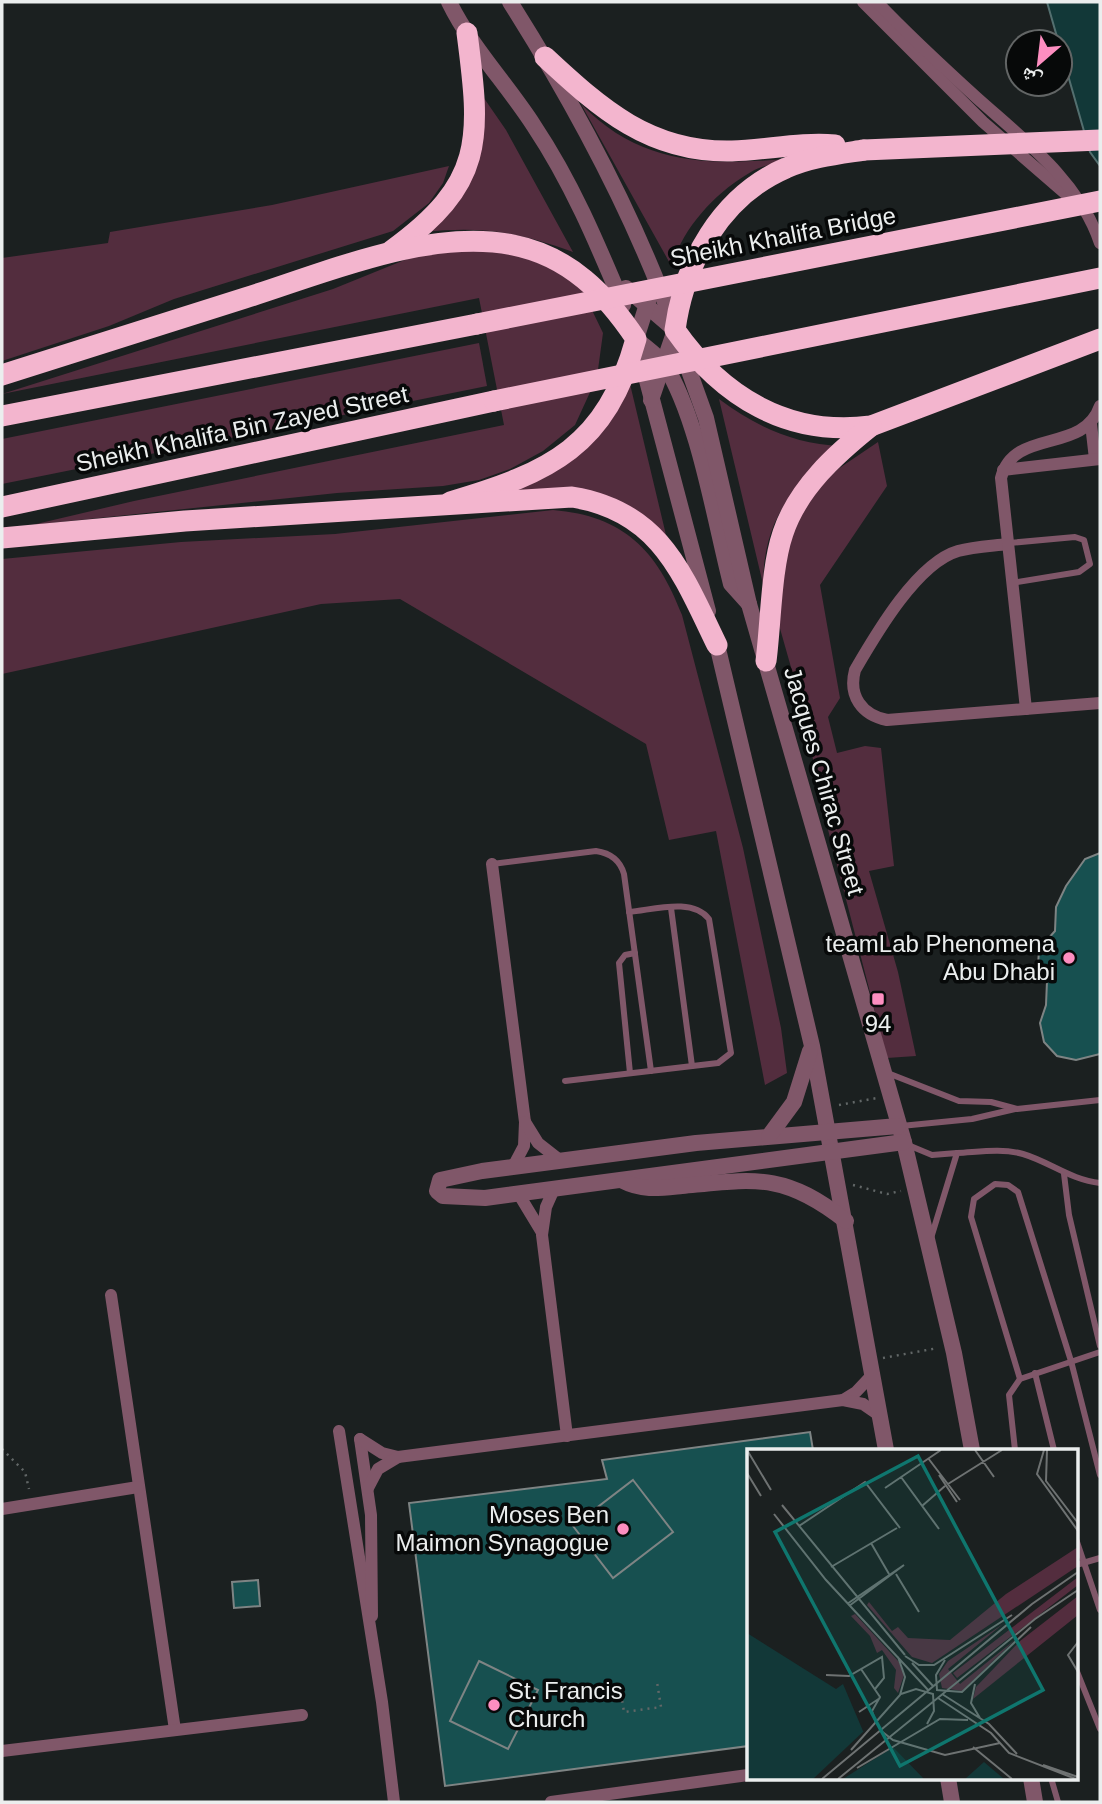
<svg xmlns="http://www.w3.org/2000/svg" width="1102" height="1804" font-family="Arial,'Noto Naskh Arabic',sans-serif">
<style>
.green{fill:#532d3e}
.water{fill:#123838;stroke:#536f6f;stroke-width:2}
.building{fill:#175050;stroke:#7e8484;stroke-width:2}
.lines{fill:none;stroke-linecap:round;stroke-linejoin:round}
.path{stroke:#626767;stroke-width:2.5;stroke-dasharray:2 5;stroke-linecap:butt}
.service{stroke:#805769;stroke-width:6}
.minor{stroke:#805769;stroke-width:12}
.tertiary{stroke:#805769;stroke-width:16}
.motorway{stroke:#f3b5ce;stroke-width:21}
.motorway-bridge{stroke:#f3b5ce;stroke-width:21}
.poi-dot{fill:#fd8ec0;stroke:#070909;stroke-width:2.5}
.labels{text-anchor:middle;stroke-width:7;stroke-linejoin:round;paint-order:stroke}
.street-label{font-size:24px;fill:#ebeeee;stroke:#070909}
.poi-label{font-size:24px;fill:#ebeeee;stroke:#070909;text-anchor:end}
.inset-road{fill:none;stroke:#6e7272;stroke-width:2}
.view{fill:#0f766e;fill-opacity:0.15;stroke:#0f766e;stroke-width:3.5}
.inset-edge{fill:none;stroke:#ebeeee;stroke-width:3.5}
</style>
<rect width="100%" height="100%" fill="#1b2020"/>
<g class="green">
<path d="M477,88L506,130L573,252C517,232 483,226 424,232L452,198Z"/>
<path d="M581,104C644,169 715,165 798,158C783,162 764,164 751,172C717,191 681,229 672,267Z"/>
<polygon points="449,166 443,183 429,203 393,231 174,299 109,326 2,361 2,258 108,243 110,232 272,205"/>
<polygon points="471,249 516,254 577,279 603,333 597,377 575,425 543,451 510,469 479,480 443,486 337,493 32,525 134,501 504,425 479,298 2,394 333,289 412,257"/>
<polygon points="479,343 487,386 2,484 2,439"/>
<polygon points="630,384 666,535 678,573 630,516 500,494 539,480"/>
<path d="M719,399C757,427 794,444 841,446C793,487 764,516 763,584Z"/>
<polygon points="878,442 887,486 820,585 840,698 828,717 837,753 865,746 881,748 894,866 869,871 898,972 916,1056 887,1058 826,822 802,706 779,625 775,592 799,508 838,469"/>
<path d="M553,510C624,516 657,550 682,615L743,848L781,1028L787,1073L765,1085L716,831L669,840L646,744L400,599L321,604L2,674V559L181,542L335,534Z"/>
</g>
<polygon class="water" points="1047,2 1100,2 1100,166 1090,152"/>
<g class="building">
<polygon points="1100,853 1100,1054 1076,1060 1057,1056 1044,1042 1040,1023 1046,1005 1047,981 1038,967 1039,949 1055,931 1056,907 1066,886 1085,859"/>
<polygon points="810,1432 813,1450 748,1450 748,1746 445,1786 409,1503 607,1479 602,1460"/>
<polygon points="633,1480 673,1532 613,1578 573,1526"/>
<polygon points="258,1580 260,1606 234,1608 232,1582"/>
<polygon points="479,1661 538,1690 508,1749 450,1721"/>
</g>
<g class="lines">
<g class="path">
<polyline points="839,1105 877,1098"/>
<polyline points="853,1185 887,1194 901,1191"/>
<polyline points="883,1358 938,1348"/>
<polyline points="2,1449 25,1472 29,1489"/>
<polyline points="620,1687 624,1712 661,1707 657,1682"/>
</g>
<g class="service">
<polyline points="1009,543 1075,537 1084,540 1090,564 1079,572 1011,583"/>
<path d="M492,864L596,851C610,853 620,860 624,874L651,1071"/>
<polyline points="671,908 692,1066"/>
<polyline points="885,1072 959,1101 991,1102 1017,1109 1100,1100"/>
<polyline points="630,1073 619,963 625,955 635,953"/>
<path d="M565,1081L718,1063L731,1053L709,919C692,897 653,910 629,912"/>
<polyline points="901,1126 972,1119 1015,1109"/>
<polyline points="908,1145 932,1155 957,1153"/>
<polyline points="1064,1174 1069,1215 1100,1346"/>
<path d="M931,1238L957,1153C979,1152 1001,1148 1023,1154C1050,1162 1071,1180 1100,1183"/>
<polyline points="1035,1373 1054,1450"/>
<polyline points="1020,1379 971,1217 974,1199 995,1184 1008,1185 1018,1192 1071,1361 1100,1475"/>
<polyline points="1015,1450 1009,1395 1020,1379 1100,1352"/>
<polyline points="1076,1539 1100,1610"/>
<polyline points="1076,1565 1100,1558"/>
<polyline points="1076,1669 1100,1729"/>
<polyline points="1051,1778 1058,1802"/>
</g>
<g class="minor">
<polyline points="863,2 983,122 1067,195"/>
<path d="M877,2C909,36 943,67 977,98C1024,140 1079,181 1100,243"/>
<polyline points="1091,424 1095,459"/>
<polyline points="1003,470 1100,459"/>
<path d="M1007,544C991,546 973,547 958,551C917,563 876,634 855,670C848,696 862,715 887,720L1100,703"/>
<path d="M1026,709L1001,478C1014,427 1083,455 1100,406"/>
<polyline points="492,864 525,1122 524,1146 513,1167"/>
<polyline points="525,1122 538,1143 561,1161"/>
<polyline points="554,1189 546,1207 542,1235 567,1436"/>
<polyline points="518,1193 541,1231"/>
<polyline points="111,1295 175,1730"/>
<polyline points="843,1400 856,1392 872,1375"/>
<polyline points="339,1431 382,1702 394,1802"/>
<polyline points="360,1439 371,1515 372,1616"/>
<polyline points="360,1439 382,1453 398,1457"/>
<polyline points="368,1488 378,1469 398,1457 843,1400 863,1404 879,1415"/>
<polyline points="2,1509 138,1487"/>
<polyline points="2,1751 302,1715"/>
<polyline points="551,1802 748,1775"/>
</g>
<g class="tertiary">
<path d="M449,2C471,47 507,84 534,126C572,183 597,243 623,305"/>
<path d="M510,2C575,105 634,214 675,329"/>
<polyline points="626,288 675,330"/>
<polyline points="636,339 708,611"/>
<path d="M636,339C645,347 657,355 664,364C698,416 715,522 731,584L749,604"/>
<polyline points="636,339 649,298"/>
<polyline points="683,354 706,418 749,604 904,1142 954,1353 972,1450"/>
<polyline points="651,400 675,330"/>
<polyline points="715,636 812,1046 886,1450"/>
<polyline points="898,1126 696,1143 482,1171 440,1180 437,1191 443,1196 485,1198 904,1142"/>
<polyline points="769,1136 794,1102 810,1051"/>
<path d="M623,1181C642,1191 661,1188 682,1186C755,1179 784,1172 846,1221"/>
<polyline points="948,1778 952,1802"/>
<polyline points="1031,1778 1035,1802"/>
</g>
<g class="motorway">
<path d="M545,57C601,109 650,153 732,151C766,150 801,142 835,145"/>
<path d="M864,150C838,154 810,157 786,168C721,196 684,263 675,330C722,397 788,437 871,426L1100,339"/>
<path d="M391,251C485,183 481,140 467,33"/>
<path d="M2,375C83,350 164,324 245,298C325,273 428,228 513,245C569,256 606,294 636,339C606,447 551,472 450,502"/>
<polyline points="2,416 477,324"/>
<polyline points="2,507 494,401"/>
<path d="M2,538L185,521L572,497C660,511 682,573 717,645"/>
<path d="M766,661C771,622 771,568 783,533C798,488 836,454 871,426"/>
</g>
<g class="motorway-bridge">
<polyline points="864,150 1100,140"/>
<polyline points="477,324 1100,201"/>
<polyline points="494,401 1100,278"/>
</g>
</g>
<g class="poi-dot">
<circle cx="1069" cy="958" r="7"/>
<rect x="871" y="992" width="14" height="14" rx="3.5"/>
<circle cx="623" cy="1529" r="7"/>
<circle cx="494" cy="1705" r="7"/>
</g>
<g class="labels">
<g class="street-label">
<text transform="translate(783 237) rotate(-11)" y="8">Sheikh Khalifa Bridge</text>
<text transform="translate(242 429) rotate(-12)" y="8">Sheikh Khalifa Bin Zayed Street</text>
<text transform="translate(824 781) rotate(74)" y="8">Jacques Chirac Street</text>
</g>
<g class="poi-label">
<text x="1055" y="952">teamLab Phenomena<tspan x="1055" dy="28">Abu Dhabi</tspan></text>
<text x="878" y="1032" text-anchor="middle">94</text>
<text x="609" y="1523">Moses Ben<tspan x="609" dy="28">Maimon Synagogue</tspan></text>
<text x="508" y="1699" text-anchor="start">St. Francis<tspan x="508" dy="28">Church</tspan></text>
</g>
</g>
<g transform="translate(747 1449)">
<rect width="331" height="331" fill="#1b2020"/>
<path d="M331,98V117L185,214L165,208L120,156L122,153L145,182L151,178L161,189L203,191L259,145ZM331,128V136L210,229L206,224ZM331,147V166L226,250L229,238L273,192ZM108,165L152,213L157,226L151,244L147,239L149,221L135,201L130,204L123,187L104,167ZM256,175L201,220L213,235L269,190L215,242L195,239L192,225L201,212Z" fill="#532d3e"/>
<path d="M0,184L89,240L96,235L116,282L144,296L177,330H0ZM237,313L257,330H218Z" fill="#123838"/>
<path d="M119,280L143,292L146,298L96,330H66Z" fill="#1b2020"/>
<path class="inset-road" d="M0,1L24,41M228,1L247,28M297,1L290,25L331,82M300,1L299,32L331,74M181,9L213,51M0,24L14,47M192,26L210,53M154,28L192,80M201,35L255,1M138,39L194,1M35,56L158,206M175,57L198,37M27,65L79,131L182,242M52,77L118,33L153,79M124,94L142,125M84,118L150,79M149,125L172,163M100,155L157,116L102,157M331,193L321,206L331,223M158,207L172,216H187L265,166M198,211L189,226L190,241L215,243L284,178M165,214L186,237M114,220L133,248L125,262L129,274M79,226L102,227L135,208L137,229L128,240M228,235L224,254L233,269M154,245L169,240L186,245L187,262L180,275M195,245L242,275L270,305M191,249L244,284L262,304L329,330M112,263L133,249M133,281L146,291L198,306L253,294M226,298L265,330M104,301L153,246L158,228L151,208M296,316L331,328M110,319L193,270L221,271M75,330L285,155L331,123M91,330L288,170L331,141"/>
<path class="view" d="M171,7L296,241L153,317L28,83Z"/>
<rect width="331" height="331" class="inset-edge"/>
</g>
<rect width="1102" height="1804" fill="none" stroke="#ebeeee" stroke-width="7"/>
<g transform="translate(1039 63) rotate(208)"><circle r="33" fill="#070909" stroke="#626565" stroke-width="2"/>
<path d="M0-5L12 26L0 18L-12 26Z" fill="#fd8ec0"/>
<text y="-10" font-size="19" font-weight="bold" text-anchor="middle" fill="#ebeeee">ش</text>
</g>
</svg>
